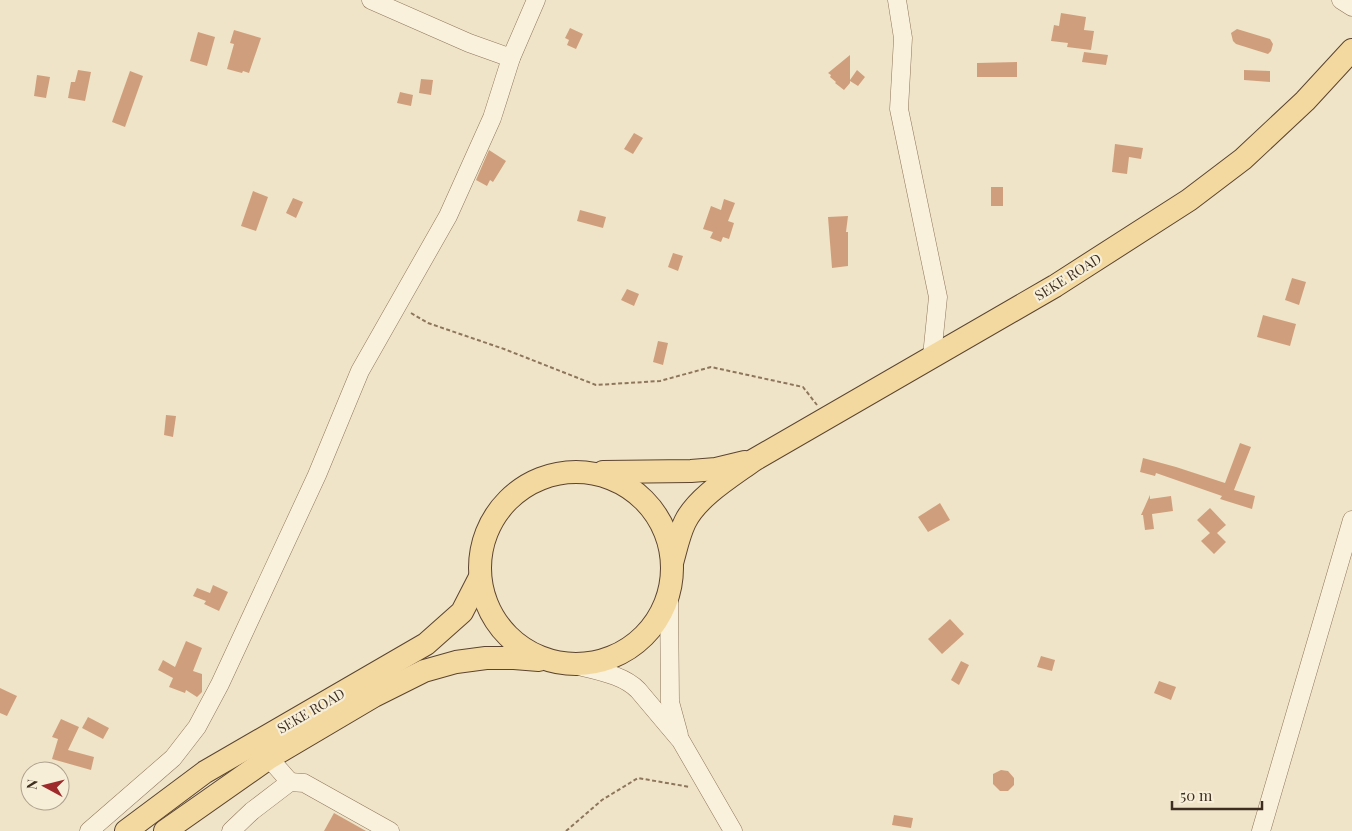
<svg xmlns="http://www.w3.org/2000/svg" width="1352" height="831" font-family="'Playfair Display',serif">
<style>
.building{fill:#cf9f7d}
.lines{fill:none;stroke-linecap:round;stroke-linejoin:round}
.minor-casing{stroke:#8d765c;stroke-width:19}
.major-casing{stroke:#5b4430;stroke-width:24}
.path{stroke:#8d765c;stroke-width:2;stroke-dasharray:4 2.5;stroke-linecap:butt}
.minor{stroke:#faf1dc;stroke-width:18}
.major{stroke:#f3d9a0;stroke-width:22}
.labels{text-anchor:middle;stroke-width:4.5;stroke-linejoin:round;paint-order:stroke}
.street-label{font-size:14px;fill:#3d2e20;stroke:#f7eed8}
</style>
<rect width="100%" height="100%" fill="#f0e4c8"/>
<g class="building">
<polygon points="1061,13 1086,17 1084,30 1094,31 1091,50 1067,47 1068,43 1051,41 1054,25 1059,26"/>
<polygon points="570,28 583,34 576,49 567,45 569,40 565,38"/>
<polygon points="1237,29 1270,39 1273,44 1271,51 1268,54 1236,44 1233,41 1231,33"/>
<polygon points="234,30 261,38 249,73 243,71 242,73 227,69 234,44 230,43"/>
<polygon points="198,32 215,37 207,66 190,61"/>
<polygon points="1084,52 1108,55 1106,65 1082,62"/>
<polygon points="850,55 850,80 857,70 865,77 858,86 850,81 850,83 844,90 835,83 836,82 830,77 831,75 828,73"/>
<polygon points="1017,62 1017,77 977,77 977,63"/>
<polygon points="78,70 91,72 85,101 68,98 71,82 75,82"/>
<polygon points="1244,70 1270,71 1270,82 1244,80"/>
<polygon points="130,71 143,76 125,127 112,122"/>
<polygon points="37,75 50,77 46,98 34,96"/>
<polygon points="421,79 433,80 431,95 419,93"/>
<polygon points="400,92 413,95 411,106 397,103"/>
<polygon points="634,133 643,138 633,154 624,149"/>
<polygon points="1115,144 1143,148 1141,159 1129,157 1127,174 1112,172"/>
<polygon points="489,150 506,161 493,182 490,180 487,186 476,180"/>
<rect x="991" y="187" width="12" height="19"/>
<polygon points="253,191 268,197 256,231 241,226"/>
<polygon points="293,198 303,202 296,218 286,213"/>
<polygon points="724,199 735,203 728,221 734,223 729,239 723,237 721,242 710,238 713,232 703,229 711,206 721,210"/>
<polygon points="580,210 606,217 603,228 577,221"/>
<polygon points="848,216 846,232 848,232 848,266 832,268 828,217"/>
<polygon points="673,253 683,256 678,271 668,267"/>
<polygon points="1292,278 1306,282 1299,305 1285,300"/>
<polygon points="627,289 639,294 634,306 621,300"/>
<polygon points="1263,315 1296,324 1290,346 1257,337"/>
<polygon points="658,341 668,343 663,365 653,362"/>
<polygon points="166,415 176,416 173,437 164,435"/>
<polygon points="1240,443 1251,447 1234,490 1255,496 1252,509 1220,499 1222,496 1156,473 1155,476 1140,472 1143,458 1176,467 1225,483"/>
<polygon points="1150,495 1150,499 1171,496 1173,511 1152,514 1154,529 1145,530 1143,515 1141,515"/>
<polygon points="940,503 950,520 928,532 918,517"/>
<polygon points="1210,508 1226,525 1217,533 1226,542 1214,554 1201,541 1210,533 1197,520"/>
<polygon points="213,585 228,592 219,611 204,604 206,601 193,596 197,588 210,593"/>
<polygon points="950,619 964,634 942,654 928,639"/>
<polygon points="186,641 202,648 193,671 202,674 202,692 197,697 186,690 185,693 169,687 173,678 158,670 163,660 175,667"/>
<polygon points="1041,656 1055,660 1052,671 1037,667"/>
<polygon points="961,661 969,665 959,685 951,680"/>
<polygon points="1159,681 1176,687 1171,700 1154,693"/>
<polygon points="0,688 17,696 7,716 0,713"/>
<polygon points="88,717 109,728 103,739 82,728"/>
<polygon points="61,719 79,727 68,750 94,757 91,770 52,759 58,739 52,737"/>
<polygon points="1001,770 1008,771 1014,778 1014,785 1008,791 1000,791 993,784 993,774"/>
<polygon points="334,813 366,831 324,831"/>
<polygon points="894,815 913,818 911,828 892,825"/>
</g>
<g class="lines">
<defs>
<g id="minor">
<polyline points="371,0 469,43 511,58"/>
<polyline points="897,0 903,38 899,109 938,297 932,356"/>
<polyline points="1341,0 1352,7"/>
<polyline points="669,593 670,702 679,735"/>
<path d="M575,665C596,671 622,674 638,690L681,741L733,831"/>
<polyline points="269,758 290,782"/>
<polyline points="89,831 173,758 197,727 220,684 317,475 360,371 448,216 492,118 511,58 536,0"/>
<polyline points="231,831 252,811 290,782 304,783 390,831"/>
<polyline points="1261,831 1352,520"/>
</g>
<g id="major">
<circle cx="576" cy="568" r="96"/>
<polyline points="603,472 691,471 716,469 745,462"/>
<path d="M672,563C676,549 679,534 685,522C697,497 732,476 754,460L1055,286L1189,200L1243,159L1305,101L1352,50"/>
<polyline points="126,831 205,772 426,644 462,612 480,577"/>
<polyline points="165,831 269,758 374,696 424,671 456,662 486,658 514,658 539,660"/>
</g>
</defs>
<use href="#minor" class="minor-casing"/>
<use href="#major" class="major-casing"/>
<g class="path">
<polyline points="411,313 428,323 504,349 596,385 660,381 711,367 803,387 817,405"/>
<polyline points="566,831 602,800 638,778 690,787"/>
</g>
<use href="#minor" class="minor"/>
<use href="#major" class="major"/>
</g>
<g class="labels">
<g class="street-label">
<text transform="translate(1068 277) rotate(-32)" y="5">SEKE ROAD</text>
<text transform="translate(311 711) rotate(-30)" y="5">SEKE ROAD</text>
</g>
</g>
<g transform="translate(45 786) rotate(277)"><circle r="24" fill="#f7eed8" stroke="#ada18e"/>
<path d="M0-4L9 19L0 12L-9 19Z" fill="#9e2a2b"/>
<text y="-8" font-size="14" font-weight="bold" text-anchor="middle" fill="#3d2e20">N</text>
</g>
<path d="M1172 801v8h90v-8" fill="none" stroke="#3d2e20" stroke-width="2.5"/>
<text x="1180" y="801" font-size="15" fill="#3d2e20" stroke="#f7eed8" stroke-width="4" paint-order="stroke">50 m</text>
</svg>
